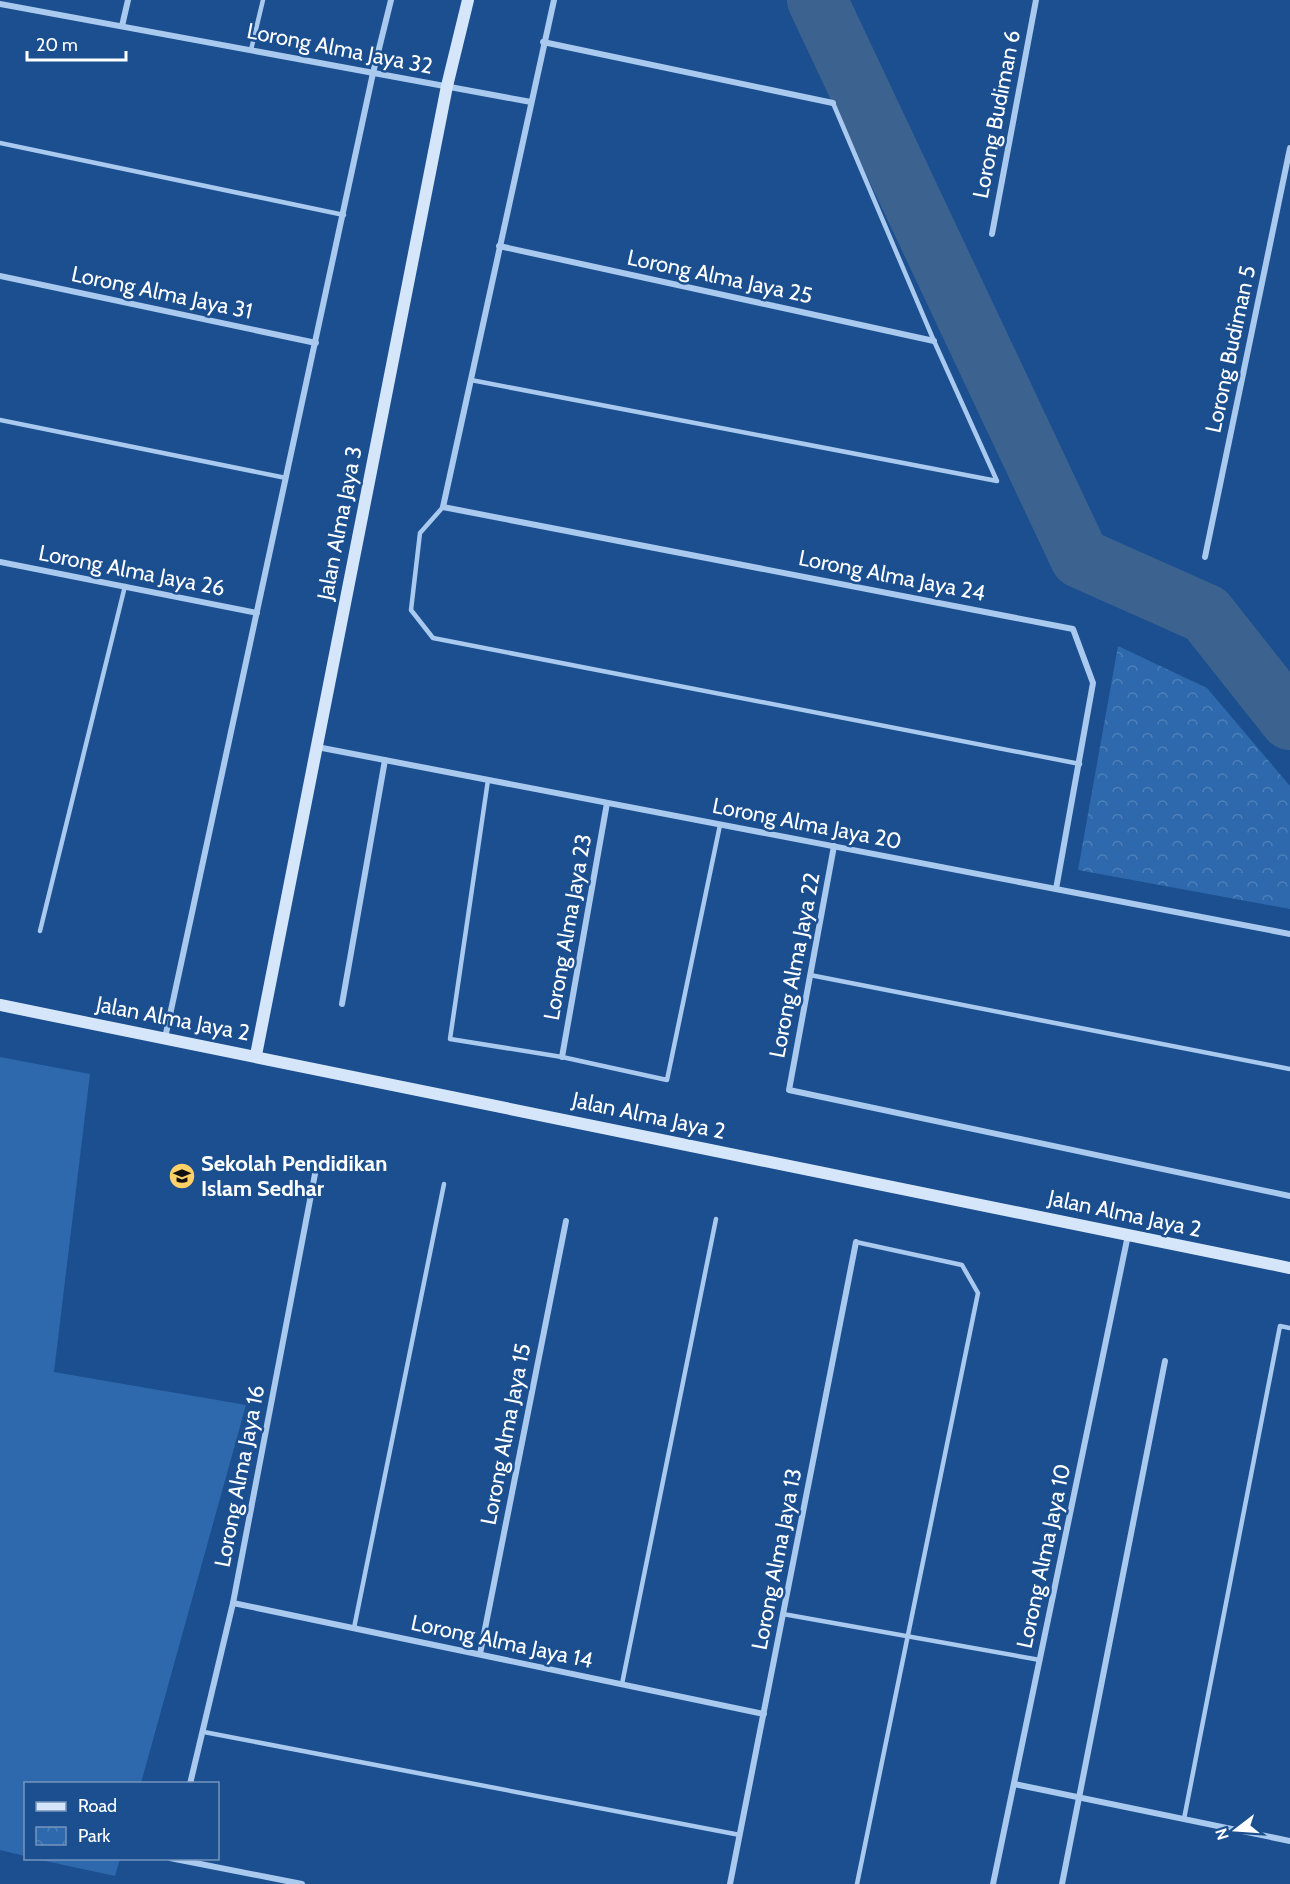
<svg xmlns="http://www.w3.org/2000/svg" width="1290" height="1884" font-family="Cabin,sans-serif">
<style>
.grass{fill:#2e69ad}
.park{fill:url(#park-crowns)}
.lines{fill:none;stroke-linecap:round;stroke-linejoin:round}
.river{stroke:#3c6290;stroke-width:60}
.lane{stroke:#a9c9ee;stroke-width:4.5}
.street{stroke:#a9c9ee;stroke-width:6}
.secondary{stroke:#d6e6fa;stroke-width:12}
.labels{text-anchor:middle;stroke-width:5;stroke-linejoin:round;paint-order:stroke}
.street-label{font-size:22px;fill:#fff;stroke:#1b4f8f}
.poi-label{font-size:22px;font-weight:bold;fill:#fff;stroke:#1b4f8f;text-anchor:start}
</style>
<defs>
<pattern id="park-crowns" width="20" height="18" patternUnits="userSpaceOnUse" patternTransform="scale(1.5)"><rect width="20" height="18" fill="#2e69ad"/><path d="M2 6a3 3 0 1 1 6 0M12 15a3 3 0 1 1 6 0" fill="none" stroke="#4d80b9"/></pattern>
</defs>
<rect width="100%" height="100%" fill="#1b4f8f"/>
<g class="grass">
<polygon points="0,1057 90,1074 54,1372 246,1405 141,1783 26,1784 25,1856 0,1850"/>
<polygon points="36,1859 120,1859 115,1876"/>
</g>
<polygon class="park" points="1118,646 1207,688 1290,786 1290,909 1078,870"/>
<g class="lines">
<polyline class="river" points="817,0 1080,558 1206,614 1290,720"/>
<g class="lane">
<polyline points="251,50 263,0"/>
<polyline points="0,143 344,215"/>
<polyline points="471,380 997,481 934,341 833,103"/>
<polyline points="0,420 286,478"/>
<polyline points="443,507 420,533 411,610 433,638 1080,764"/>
<polyline points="488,780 450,1039 562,1057 667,1080 720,825"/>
<polyline points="40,931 125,586"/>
<polyline points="810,975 1290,1069"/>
<polyline points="856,1242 962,1265 978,1293 857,1884"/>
<polyline points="783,1614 1040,1660"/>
<polyline points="354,1628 444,1184"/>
<polyline points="622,1684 716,1219"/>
<polyline points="204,1732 740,1835"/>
<polyline points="1184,1819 1280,1326 1290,1328"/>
</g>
<g class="street">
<polyline points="554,0 443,507 1073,629 1093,683 1056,889"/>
<polyline points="0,4 531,102"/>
<polyline points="122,26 128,0"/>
<polyline points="543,42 833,103"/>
<polyline points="992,234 1036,0"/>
<polyline points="499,246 934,341"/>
<polyline points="0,276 316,343"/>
<polyline points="1205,557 1290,148"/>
<polyline points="0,562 257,613"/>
<polyline points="317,747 1290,934"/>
<polyline points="834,846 789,1090 1290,1196"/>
<polyline points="342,1004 385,760"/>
<polyline points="165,1038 373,73 391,0"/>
<polyline points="562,1057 607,803"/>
<polyline points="233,1603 764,1714"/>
<polyline points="480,1654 566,1221"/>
<polyline points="190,1784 233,1603 315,1174"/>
<polyline points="1014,1784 1290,1841"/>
<polyline points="170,1858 302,1884"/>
<polyline points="730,1884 856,1242"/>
<polyline points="993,1884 1128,1235"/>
<polyline points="1062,1884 1165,1361"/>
</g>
<g class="secondary">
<polyline points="0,1005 1290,1268"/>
<polyline points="256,1055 447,86 468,0"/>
</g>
</g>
<defs>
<symbol id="school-disc" viewBox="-11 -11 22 22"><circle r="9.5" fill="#ffd166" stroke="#1b4f8f"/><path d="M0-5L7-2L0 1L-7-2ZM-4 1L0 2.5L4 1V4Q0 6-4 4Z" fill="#111"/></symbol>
</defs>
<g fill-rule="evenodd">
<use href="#school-disc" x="167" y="1161" width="30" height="30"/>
</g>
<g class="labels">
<g class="street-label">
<text transform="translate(340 48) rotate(11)" y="8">Lorong Alma Jaya 32</text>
<text transform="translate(996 114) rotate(-79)" y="8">Lorong Budiman 6</text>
<text transform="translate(720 276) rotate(12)" y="8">Lorong Alma Jaya 25</text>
<text transform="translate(162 292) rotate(12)" y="8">Lorong Alma Jaya 31</text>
<text transform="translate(1230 349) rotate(-78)" y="8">Lorong Budiman 5</text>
<text transform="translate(339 523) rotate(-79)" y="8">Jalan Alma Jaya 3</text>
<text transform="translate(132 570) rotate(11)" y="8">Lorong Alma Jaya 26</text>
<text transform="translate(892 575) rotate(11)" y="8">Lorong Alma Jaya 24</text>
<text transform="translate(807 823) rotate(11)" y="8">Lorong Alma Jaya 20</text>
<text transform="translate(567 927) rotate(-80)" y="8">Lorong Alma Jaya 23</text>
<text transform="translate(794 965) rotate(-79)" y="8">Lorong Alma Jaya 22</text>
<text transform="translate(173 1018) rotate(11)" y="8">Jalan Alma Jaya 2</text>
<text transform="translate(649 1115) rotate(12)" y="8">Jalan Alma Jaya 2</text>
<text transform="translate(1125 1213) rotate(12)" y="8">Jalan Alma Jaya 2</text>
<text transform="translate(505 1434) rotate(-79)" y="8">Lorong Alma Jaya 15</text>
<text transform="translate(239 1476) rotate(-79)" y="8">Lorong Alma Jaya 16</text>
<text transform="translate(1043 1556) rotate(-78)" y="8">Lorong Alma Jaya 10</text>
<text transform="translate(776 1559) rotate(-79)" y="8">Lorong Alma Jaya 13</text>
<text transform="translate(502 1641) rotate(12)" y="8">Lorong Alma Jaya 14</text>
</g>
<g class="poi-label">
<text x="201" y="1171">Sekolah Pendidikan<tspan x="201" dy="25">Islam Sedhar</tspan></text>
</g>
</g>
<rect x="24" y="1782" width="195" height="78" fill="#1b4f8f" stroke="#7695bc" stroke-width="1.5"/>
<rect x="36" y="1802" width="30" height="9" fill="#d6e6fa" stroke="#7695bc" stroke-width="1.5"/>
<text x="78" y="1812" font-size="18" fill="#ffffff">Road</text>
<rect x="36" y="1827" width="30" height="18" fill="url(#park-crowns)" stroke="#7695bc" stroke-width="1.5"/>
<text x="78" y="1842" font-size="18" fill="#ffffff">Park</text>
<g transform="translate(1236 1830) rotate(253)" stroke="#1b4f8f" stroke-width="4.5" paint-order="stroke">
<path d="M0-4.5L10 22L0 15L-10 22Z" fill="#ffffff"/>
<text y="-9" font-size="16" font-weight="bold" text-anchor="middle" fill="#ffffff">N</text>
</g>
<path d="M27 51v9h99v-9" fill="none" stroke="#ffffff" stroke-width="3"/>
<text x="36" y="51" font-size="18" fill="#ffffff" stroke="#1b4f8f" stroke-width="4.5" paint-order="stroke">20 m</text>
</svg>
